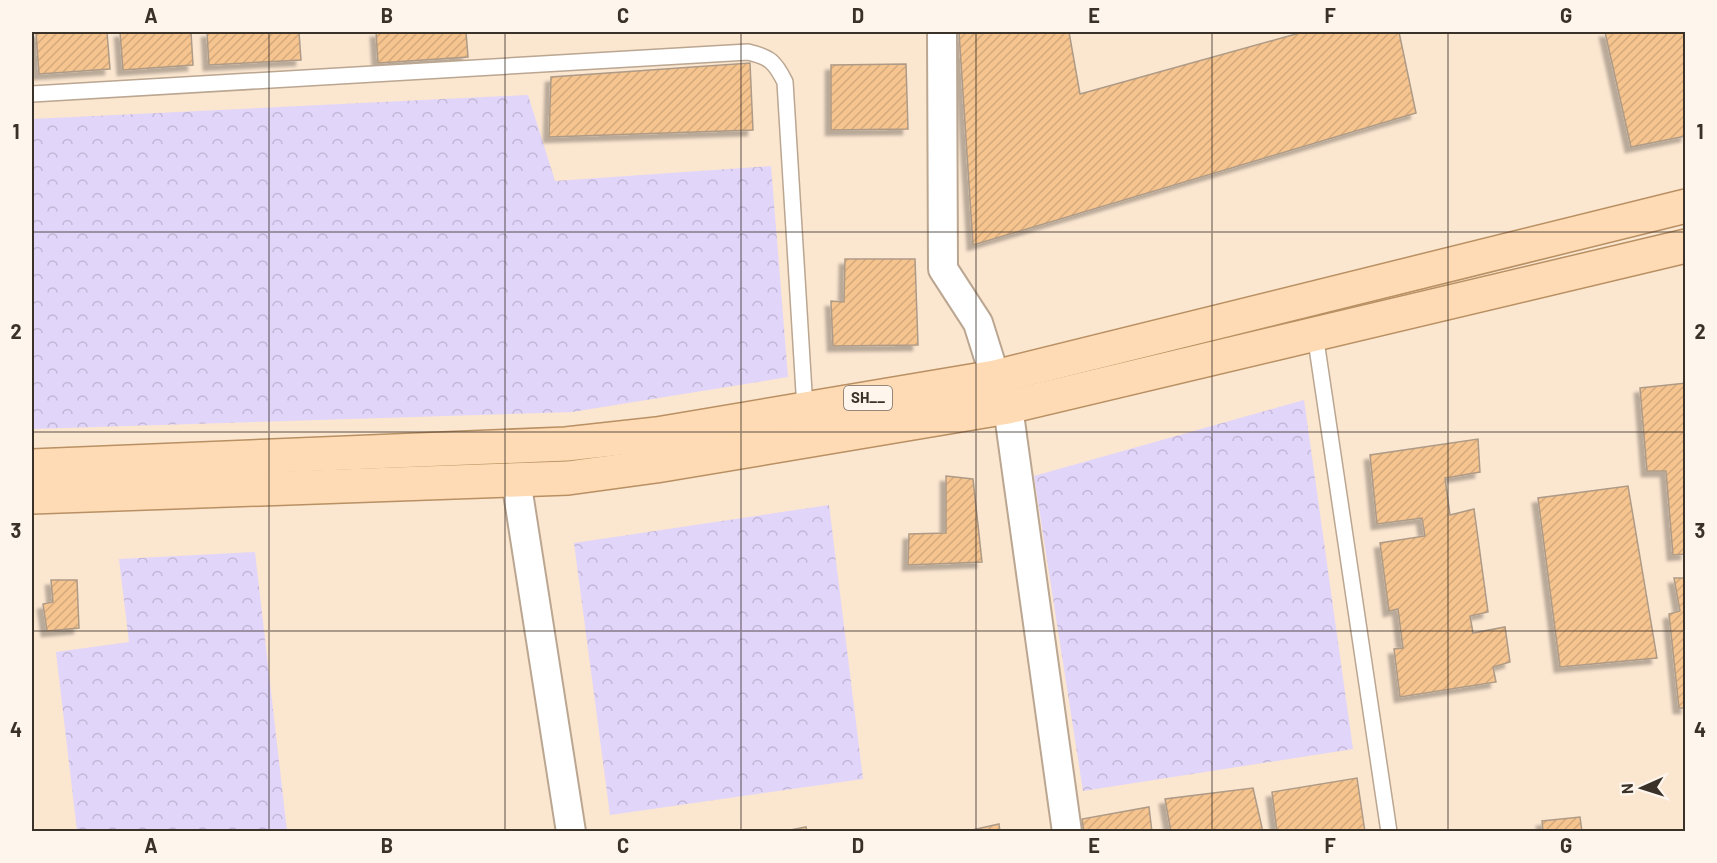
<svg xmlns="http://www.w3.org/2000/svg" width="1717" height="863" font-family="Barlow,sans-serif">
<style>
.park{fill:url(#park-crowns)}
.building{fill:url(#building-hatch);stroke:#ae9b87;stroke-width:1.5;filter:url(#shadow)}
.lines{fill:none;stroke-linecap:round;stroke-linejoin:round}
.lane-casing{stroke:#baa691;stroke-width:18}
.street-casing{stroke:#baa691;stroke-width:32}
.primary-casing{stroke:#b99063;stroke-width:36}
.lane{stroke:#fff;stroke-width:15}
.street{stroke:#fff;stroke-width:28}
.primary{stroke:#fedbb4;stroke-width:33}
.grid{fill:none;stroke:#3a3229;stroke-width:1.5;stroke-opacity:0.55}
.labels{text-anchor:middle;stroke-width:4.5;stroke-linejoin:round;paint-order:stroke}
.shield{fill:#fef5ed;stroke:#756c64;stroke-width:1.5}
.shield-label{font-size:15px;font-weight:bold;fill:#3a3229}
.neatline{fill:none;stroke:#3a3229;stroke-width:2}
.grid-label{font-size:20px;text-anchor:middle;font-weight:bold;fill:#3a3229}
</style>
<defs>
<pattern id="park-crowns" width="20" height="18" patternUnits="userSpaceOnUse" patternTransform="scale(1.5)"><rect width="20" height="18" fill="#e1d5fa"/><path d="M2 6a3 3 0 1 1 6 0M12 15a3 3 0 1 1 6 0" fill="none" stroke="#c2b7d6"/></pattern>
<pattern id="building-hatch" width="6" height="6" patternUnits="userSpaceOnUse" patternTransform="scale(1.5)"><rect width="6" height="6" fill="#f6c48f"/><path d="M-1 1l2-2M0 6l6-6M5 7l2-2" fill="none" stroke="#d4a97b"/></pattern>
<filter id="shadow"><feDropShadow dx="-5.5" dy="5.5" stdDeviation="1.5" flood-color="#0004"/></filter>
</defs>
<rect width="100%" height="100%" fill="#fbe6d0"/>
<g class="park">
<polygon points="528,95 555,181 771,166 788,377 572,412 32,429 32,119"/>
<polygon points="1304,400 1353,749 1083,791 1034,476"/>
<polygon points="829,505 863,779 610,815 574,543"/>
<polygon points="255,552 287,831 77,831 56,652 129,642 119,559"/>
</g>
<g class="building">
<polygon points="36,32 107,32 110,69 39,74"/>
<polygon points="120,32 191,32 193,65 123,70"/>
<polygon points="207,32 299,32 301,60 209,65"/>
<polygon points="376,32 466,32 468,57 378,63"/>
<polygon points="959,32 1069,32 1080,94 1303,32 1399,32 1416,113 973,245"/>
<polygon points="1605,32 1686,32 1686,136 1631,147"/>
<polygon points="750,63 753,130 549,137 551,77"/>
<polygon points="906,64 908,129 831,130 831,65"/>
<polygon points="845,259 915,259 918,345 833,346 831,301 844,302"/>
<polygon points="1686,383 1686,554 1673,555 1666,471 1647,471 1640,388"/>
<polygon points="1478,439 1480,472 1445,478 1450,515 1474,509 1488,612 1470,616 1473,633 1505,627 1510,662 1493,667 1496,682 1400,697 1394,649 1403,648 1398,609 1389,611 1380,543 1425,536 1422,518 1377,524 1370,455"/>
<polygon points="946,476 973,479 982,562 908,565 909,534 946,533"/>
<polygon points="1628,486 1657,658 1560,667 1538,498"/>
<polygon points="1674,578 1686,578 1686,708 1679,708 1669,614 1680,611"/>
<polygon points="51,580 77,580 79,628 47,631 43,604 53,602"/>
<polygon points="1357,778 1365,832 1277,832 1272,792"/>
<polygon points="1253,788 1263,832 1171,832 1165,799"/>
<polygon points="1149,807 1152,832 1084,832 1082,819"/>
<polygon points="1580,817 1582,832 1543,832 1542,821"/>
<polygon points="999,824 1000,832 963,832"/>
<polygon points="806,827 807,832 780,832"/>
</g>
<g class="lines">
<defs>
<g id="lane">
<path d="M32,94L748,52C770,57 775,62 785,82L805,409"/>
<polyline points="1315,334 1389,832"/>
</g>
<g id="street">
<polyline points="942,32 943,269 978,323 995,377 1008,407 1067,832"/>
<polyline points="516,480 571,832"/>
</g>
<g id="primary">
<polyline points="32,466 566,444 657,434 995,377 1686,206"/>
<polyline points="32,497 568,478 656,466 1008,407 1686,246"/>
</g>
</defs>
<use href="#lane" class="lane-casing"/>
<use href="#street" class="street-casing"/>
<use href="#primary" class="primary-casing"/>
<use href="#lane" class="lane"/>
<use href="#street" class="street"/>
<use href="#primary" class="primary"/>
</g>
<path class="grid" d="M269,32V832M505,32V832M741,32V832M976,32V832M1212,32V832M1448,32V832M32,232H1686M32,432H1686M32,631H1686"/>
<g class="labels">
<rect class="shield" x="844" y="386" width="48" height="24" rx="4.5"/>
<g class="shield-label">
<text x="868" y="403">SH__</text>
</g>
</g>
<rect width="1717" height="863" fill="none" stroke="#fef5ed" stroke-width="66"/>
<g transform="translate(1642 788) rotate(267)" stroke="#fef5ed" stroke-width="4.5" paint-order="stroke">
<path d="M0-4.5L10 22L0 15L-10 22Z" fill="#3a3229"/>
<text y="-9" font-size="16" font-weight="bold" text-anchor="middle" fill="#3a3229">N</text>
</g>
<rect x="33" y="33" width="1651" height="797" class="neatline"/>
<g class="grid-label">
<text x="151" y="23">A</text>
<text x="387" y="23">B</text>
<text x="623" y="23">C</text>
<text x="858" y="23">D</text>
<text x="1094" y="23">E</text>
<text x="1330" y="23">F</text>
<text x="1566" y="23">G</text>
<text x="16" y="139">1</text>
<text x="1700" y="139">1</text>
<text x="16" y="339">2</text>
<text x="1700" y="339">2</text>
<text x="16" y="538">3</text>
<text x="1700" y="538">3</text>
<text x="16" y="737">4</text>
<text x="1700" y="737">4</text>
<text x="151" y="853">A</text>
<text x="387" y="853">B</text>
<text x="623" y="853">C</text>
<text x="858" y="853">D</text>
<text x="1094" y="853">E</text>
<text x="1330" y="853">F</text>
<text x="1566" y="853">G</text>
</g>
</svg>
